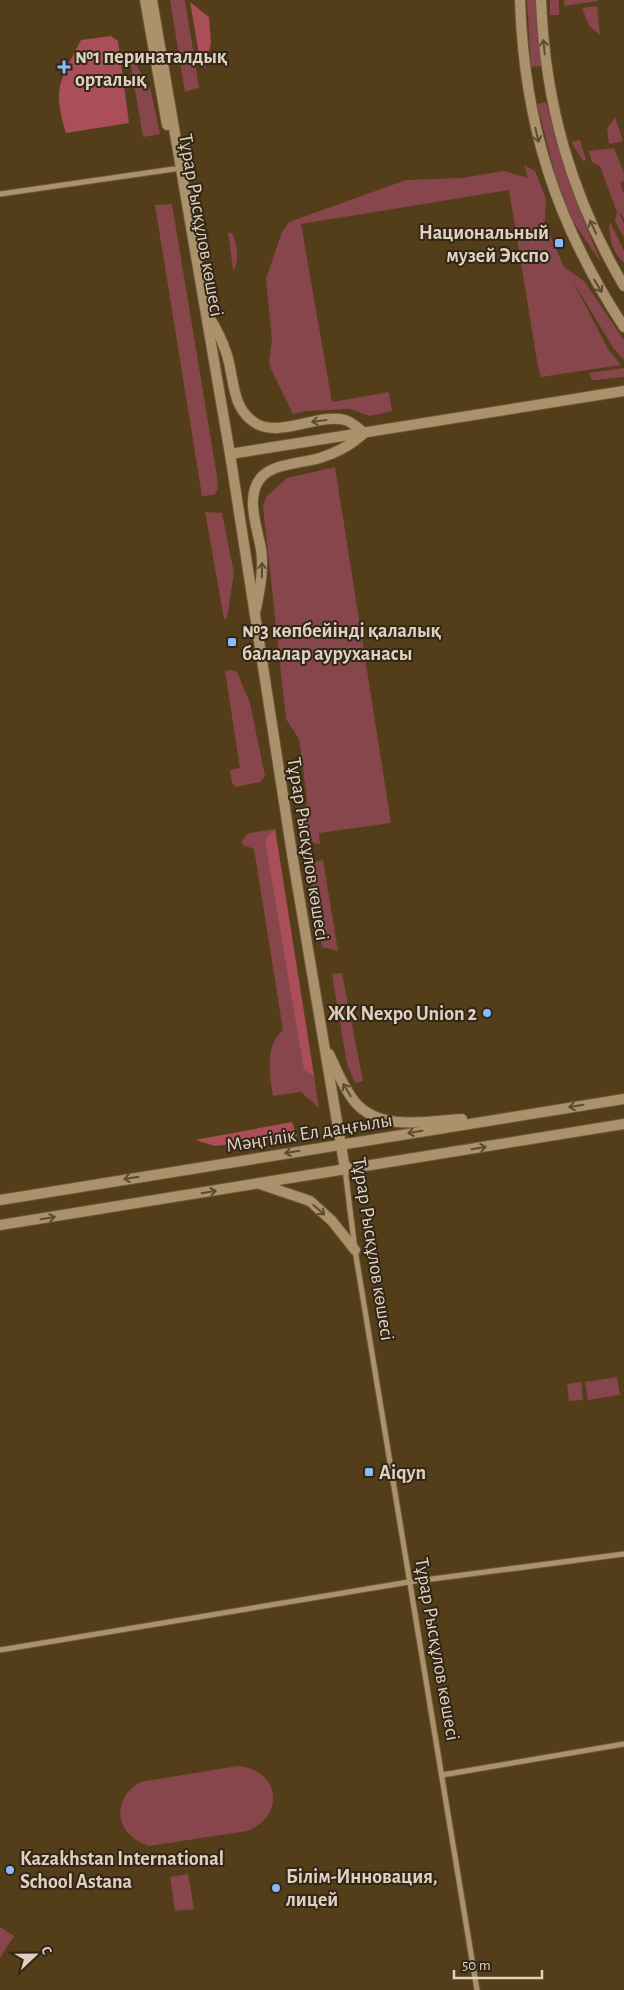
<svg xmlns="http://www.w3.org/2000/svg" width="624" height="1990" font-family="'Alegreya Sans',sans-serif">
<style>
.green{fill:#87464b}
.forest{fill:#aa4e57}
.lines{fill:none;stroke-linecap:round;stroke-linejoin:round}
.street-casing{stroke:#6b5739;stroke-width:7}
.secondary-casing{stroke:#6b5739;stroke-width:12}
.street{stroke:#ac926c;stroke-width:5}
.secondary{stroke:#ac926c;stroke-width:10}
.oneway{stroke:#5c4c35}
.poi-dot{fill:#89bafc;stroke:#312617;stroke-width:2}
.labels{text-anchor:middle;stroke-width:4;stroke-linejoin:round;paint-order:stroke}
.poi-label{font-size:20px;font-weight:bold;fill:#dfd1be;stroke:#312617;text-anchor:start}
.street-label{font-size:20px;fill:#dfd1be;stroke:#312617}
</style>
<rect width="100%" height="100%" fill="#543d19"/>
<g class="green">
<polygon points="170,0 185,0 199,88 185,92"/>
<polygon points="527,0 535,0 541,66 531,67"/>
<rect x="550" y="0" width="9" height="15"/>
<polygon points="564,0 598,0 598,1 564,6"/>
<polygon points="597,6 600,35 589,26 582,8"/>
<polygon points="130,61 134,61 151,91 160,134 143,137"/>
<path d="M546,102C559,158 579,211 602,264L572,220L555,174L537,104Z"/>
<polygon points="615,117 623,141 609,144 607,129"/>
<polygon points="580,140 586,160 583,161 571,142"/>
<polygon points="614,148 624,173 624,181 620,183 624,194 624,219 621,213 620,215 624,224 624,238 615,221 617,212 600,166 592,162 589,151"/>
<polygon points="524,165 535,171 546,199 545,221 543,219 564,267 584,281 624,340 624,360 614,349 572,280 608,349 621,365 541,377 538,367 509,190 301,224 332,402 389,392 392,411 370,416 350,409 307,411 293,414 270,367 269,360 272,341 266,279 282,232 289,222 406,180 462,178 504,171 528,178"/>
<polygon points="172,204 217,476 218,489 214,495 202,496 155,205"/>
<path d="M611,224L624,251V263C612,252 610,240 609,225Z"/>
<path d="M228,232L233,234C237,247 239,255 235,269H233Z"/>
<polygon points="624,368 624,377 596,380 592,380 589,373"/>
<polygon points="335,467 391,823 319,833 320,844 316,844 307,839 304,825 307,800 299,739 286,719 263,506 266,497 287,478"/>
<polygon points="205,512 222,513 234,573 227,618 224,619"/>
<polygon points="232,670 237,672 250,703 265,776 260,782 236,787 232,783 230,770 240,768 225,671"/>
<path d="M275,829L319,1108L301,1092L273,1096C269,1074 265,1045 283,1030L254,849L243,845L242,840L249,833Z"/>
<polygon points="323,860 338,951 322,947 309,871 311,863"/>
<polygon points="342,973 363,1081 355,1083 347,1064 332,974"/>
<polygon points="617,1377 620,1395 588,1400 585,1382"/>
<polygon points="581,1382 583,1400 569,1401 567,1384"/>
<path d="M238,1766C280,1770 286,1816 247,1831L149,1846C115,1835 110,1801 140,1782Z"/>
<polygon points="188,1874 194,1909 175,1911 170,1877"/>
<polygon points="0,1927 14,1936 0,1958"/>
</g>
<g class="forest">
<polygon points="190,2 209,17 211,43 205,68 201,66"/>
<path d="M111,36L118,41L129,123L66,133C52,87 60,81 81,40Z"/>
<polygon points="275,829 314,1076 304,1070 265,840"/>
<polygon points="292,1122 297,1136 215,1146 195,1140"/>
</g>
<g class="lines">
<defs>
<g id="street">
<polyline points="0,194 174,169"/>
<polyline points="345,1169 355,1250 477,1990"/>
<polyline points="0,1650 409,1582 624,1554"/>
<polyline points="442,1775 624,1744"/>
</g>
<g id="secondary">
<polyline points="145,0 167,125"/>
<polyline points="152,0 230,454 293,860 345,1169"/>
<path d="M520,0C524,125 556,223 624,327"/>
<path d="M541,0C545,104 571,196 624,286"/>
<path d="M209,317C216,328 222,340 226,352C235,377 230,409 257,424C281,437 319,413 345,420C352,422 358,428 364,433"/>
<polyline points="230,454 624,391"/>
<path d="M256,609C260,588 264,569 261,549C258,533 252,515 253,500C255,461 293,466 320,458C336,453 351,445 363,434"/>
<path d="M329,1054C337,1070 343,1088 355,1102C380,1132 428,1121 462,1119"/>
<polyline points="260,1184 310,1201 332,1221 355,1250"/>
<polyline points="0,1200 624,1099"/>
<polyline points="0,1225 624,1124"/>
</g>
</defs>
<use href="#street" class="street-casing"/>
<use href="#secondary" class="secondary-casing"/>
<use href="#street" class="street"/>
<use href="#secondary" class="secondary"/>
</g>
<defs><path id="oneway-shaft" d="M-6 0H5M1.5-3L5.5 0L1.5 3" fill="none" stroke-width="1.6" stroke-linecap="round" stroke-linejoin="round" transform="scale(1.25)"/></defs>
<g class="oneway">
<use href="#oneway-shaft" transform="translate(544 47) rotate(-96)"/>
<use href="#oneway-shaft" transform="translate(537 135) rotate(77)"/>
<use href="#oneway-shaft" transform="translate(593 227) rotate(-115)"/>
<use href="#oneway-shaft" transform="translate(598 286) rotate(59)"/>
<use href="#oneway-shaft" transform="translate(319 421) rotate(173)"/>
<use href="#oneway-shaft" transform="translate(262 570) rotate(-89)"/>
<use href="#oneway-shaft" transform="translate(347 1090) rotate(-121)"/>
<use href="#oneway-shaft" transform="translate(576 1106) rotate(171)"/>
<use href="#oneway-shaft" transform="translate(415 1132) rotate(171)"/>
<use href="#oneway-shaft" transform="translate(479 1148) rotate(-9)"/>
<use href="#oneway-shaft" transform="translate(292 1152) rotate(171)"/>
<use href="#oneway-shaft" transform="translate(131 1178) rotate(171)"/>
<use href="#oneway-shaft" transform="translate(209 1192) rotate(-9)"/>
<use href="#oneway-shaft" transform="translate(319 1210) rotate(41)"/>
<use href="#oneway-shaft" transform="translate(48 1218) rotate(-9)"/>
</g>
<g class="poi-dot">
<path d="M61.5 59.5h5v5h5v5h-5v5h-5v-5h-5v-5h5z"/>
<rect x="554" y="238" width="10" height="10" rx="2.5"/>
<rect x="227" y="637" width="10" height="10" rx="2.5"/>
<circle cx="487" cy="1013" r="5"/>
<rect x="364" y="1467" width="10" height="10" rx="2.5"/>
<circle cx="10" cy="1870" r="5"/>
<circle cx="276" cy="1888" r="5"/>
</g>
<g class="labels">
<g class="poi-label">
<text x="75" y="63">№1 перинаталдық<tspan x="75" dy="23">орталық</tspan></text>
<text x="549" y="239" text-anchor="end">Национальный<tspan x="549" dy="23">музей Экспо</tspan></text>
<text x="242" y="637">№3 көпбейінді қалалық<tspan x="242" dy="23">балалар ауруханасы</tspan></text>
<text x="477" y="1020" text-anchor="end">ЖК Nexpo Union 2</text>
<text x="379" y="1479">Aiqyn</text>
<text x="20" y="1865">Kazakhstan International<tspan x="20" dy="23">School Astana</tspan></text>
<text x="286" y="1883">Білім-Инновация,<tspan x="286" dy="23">лицей</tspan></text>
</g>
<g class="street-label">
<text transform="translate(202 225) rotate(80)" y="7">Тұрар Рысқұлов көшесі</text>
<text transform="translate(309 849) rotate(81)" y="7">Тұрар Рысқұлов көшесі</text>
<text transform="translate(309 1132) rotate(-9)" y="7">Мәңгілік Ел даңғылы</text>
<text transform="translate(374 1249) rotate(81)" y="7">Тұрар Рысқұлов көшесі</text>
<text transform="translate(438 1649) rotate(80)" y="7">Тұрар Рысқұлов көшесі</text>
</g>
</g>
<g transform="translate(35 1955) rotate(68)" stroke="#312617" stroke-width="4" paint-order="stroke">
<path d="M0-4L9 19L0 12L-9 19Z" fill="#dfd1be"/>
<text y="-8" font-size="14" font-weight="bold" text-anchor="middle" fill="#dfd1be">С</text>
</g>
<path d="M454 1970v8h88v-8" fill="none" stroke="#dfd1be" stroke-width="2.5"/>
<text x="462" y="1970" font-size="15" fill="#dfd1be" stroke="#312617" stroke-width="4" paint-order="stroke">50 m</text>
</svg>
